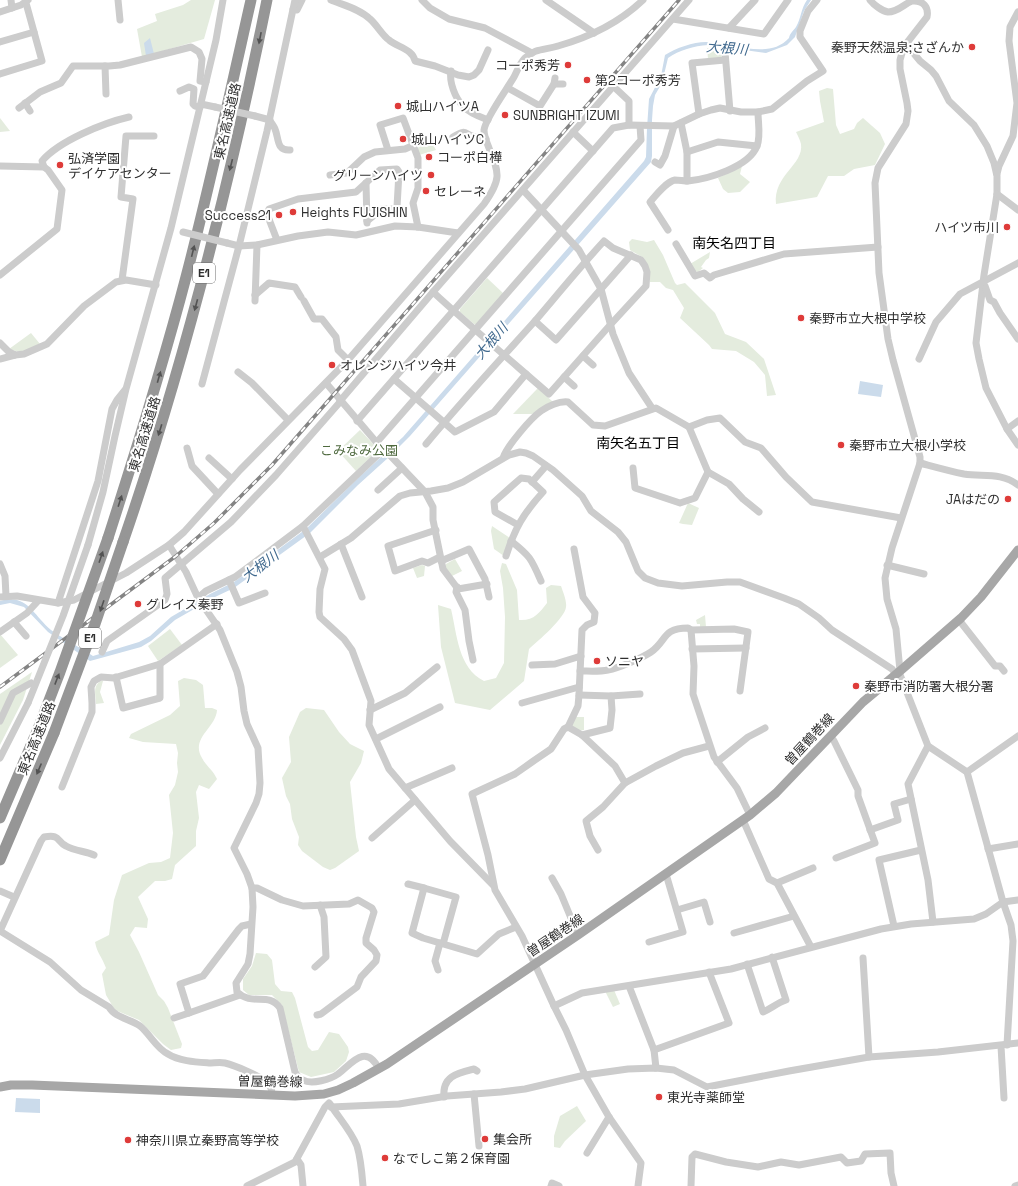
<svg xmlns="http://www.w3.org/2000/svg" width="1018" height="1186" font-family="'Space Grotesk','Noto Sans JP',sans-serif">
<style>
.green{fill:#e4ecde}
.water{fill:#cbdbeb}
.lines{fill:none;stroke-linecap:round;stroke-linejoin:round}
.minor{stroke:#ccc;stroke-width:7}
.major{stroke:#a7a7a7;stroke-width:9}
.highway{stroke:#969696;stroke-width:11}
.rail-casing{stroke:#848484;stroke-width:3.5}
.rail{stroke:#fff;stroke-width:2;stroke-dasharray:6;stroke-linecap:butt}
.minor-bridge{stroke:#ccc;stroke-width:7}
.highway-bridge{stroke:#969696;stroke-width:11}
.oneway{fill:#535353}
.poi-dot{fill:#de3b39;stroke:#fff;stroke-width:1.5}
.labels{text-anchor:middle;stroke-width:4;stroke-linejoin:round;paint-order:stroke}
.shield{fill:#fff;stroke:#6d6d6d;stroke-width:1}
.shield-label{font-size:12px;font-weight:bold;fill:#2f2f2f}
.poi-label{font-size:13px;fill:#2f2f2f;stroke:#fff;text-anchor:start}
.street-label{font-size:13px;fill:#2f2f2f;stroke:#fff}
.park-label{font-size:13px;fill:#4e693e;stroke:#fff}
.water-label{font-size:14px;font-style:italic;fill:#40698e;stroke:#fff}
.neighbourhood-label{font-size:14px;fill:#000;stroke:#fff}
</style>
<rect width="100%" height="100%" fill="#fff"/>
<g class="green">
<polygon points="191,0 215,0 204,39 142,57 137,29 157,21 155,14 183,5"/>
<polygon points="707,48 722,50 722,56 721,58 708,59"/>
<path d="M827,88L833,89L836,125L840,134L854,129L857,123L863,118L880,133L885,144L875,165L854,169L844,176H828L817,197L776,204C773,175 804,165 801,144C800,140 798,136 796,132L824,122L820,101L819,91Z"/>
<polygon points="0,118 10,131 0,132"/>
<polygon points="431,141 436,150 419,155 417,148"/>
<polygon points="742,166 740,174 750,182 740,192 728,193 723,189 718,178"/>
<polygon points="632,239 647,242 654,240 663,255 675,283 677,285 685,283 715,313 725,334 746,342 764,359 776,395 767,396 765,375 754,362 736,351 712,349 709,345 680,318 684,308 673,290 666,288 660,282 650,282 648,270 644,258 630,250 629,242"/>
<polygon points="710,252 709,258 706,260 701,267 703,268 698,272 695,271 690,264"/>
<polygon points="487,278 504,294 477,324 474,324 460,312 460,309"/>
<polygon points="31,333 40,344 22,352 10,350 9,349"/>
<polygon points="538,388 553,402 532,414 513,414"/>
<polygon points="360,430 376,447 376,452 356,471 338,451"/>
<polygon points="688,503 699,508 692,525 683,524 679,523"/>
<polygon points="492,526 510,538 504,556 494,549 491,531"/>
<polygon points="455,559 462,571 452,576 446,568 446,564"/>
<path d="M502,563L506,564L517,590L519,620C534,621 539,613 547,603L546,588L551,585L561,586C563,592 567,601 566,607C565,618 538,641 529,649L524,681L490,710L455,703L441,647L438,605L451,609C457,634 458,668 484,681L496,678L504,663L505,617L503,588L500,571Z"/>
<polygon points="422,565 425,566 424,576 417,578 413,568"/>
<polygon points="705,615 706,627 700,627 700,624 697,624 696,620"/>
<polygon points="170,629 182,645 158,661 148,646"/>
<polygon points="0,634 18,655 0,668"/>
<polygon points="32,672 23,700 0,745 0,694"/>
<path d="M184,678L196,680L203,685L205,708H212L217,710C216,728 190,738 202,758C206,766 213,770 217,779L209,789L199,785L196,792L199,818L196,831V846L175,865L172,879L165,881H155L138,897L148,919L147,928L135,927L130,935L139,952L158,995L164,1001L168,1008L182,1044L181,1048L171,1050L163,1044L139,1020L115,1010L106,995L102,974L106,968C102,957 97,953 95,942L109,935L114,900L122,875L149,863L161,862L170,858L173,833L169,795L175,785L178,772L177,763L178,753L176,744L143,742L129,738L131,734L170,715L180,706L178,681Z"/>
<path d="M101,681H103L100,692L104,703L96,704C96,695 92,686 101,681Z"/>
<polygon points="306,708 324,710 339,732 350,744 364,751 361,763 350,782 356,837 359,851 335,868 330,870 323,867 302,851 298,845 299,837 292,819 290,804 286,796 282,778 291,762 289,737 300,712"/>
<polygon points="575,717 584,717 584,730 578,731 572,726 572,724"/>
<polygon points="256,953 267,954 272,960 275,984 281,991 292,992 295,998 308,1047 312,1051 318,1050 329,1032 339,1034 348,1047 349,1052 346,1061 334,1072 311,1077 299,1072 282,1005 272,995 249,995 243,990 243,979 252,966"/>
<polygon points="614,990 620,1004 613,1007 605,991"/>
<polygon points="577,1106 586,1121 565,1141 560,1148 554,1147 554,1136 560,1116"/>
</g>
<g class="water">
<path d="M807,0H811L804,11L795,37L787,45L766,53L708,45C694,46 679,50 668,58L662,83L655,95L653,106L652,120V156L651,162L410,436L389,457L358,485L310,533L234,588L215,597L175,620L151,641L141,647L90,661L48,632L24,607L10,603L0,605V601C27,593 33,615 51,630C63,639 80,647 93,656L139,642L150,636L171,617L210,594L234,582L306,529L357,479L403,437L644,161L646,157L647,128L649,99L661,76L665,55C676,48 693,42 706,42C732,42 768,61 789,38C790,33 793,31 796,27C801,19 801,8 807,0Z"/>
<polygon points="150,38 154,54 146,56 144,43"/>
<polygon points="860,381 883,385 881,397 858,394"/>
<polygon points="16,1098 40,1099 40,1113 15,1112"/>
</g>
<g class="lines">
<g class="minor">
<polyline points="11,0 12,8"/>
<polyline points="118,0 120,20"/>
<path d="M331,0C343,5 360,9 370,19C377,25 382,35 389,40C397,47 413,49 415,61L435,66L458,75L469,77L474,75L479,70L488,50"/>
<polyline points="422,0 430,8 449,19 485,28 532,53"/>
<polyline points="546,0 594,33"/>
<path d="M870,0C874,5 882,11 888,12C898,12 904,4 912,1C923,0 929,7 927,17L906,44L902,53L900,60V69L907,103L908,111L906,124L878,168L875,183L879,273L888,339L893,360L920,457V463L892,548L885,578L887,599L896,629L900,671"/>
<polyline points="293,9 297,10 302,0"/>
<polyline points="0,12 21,5 28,0"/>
<polyline points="673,19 764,34 788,0"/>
<polyline points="729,28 755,0"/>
<polyline points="0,42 34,32"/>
<polyline points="906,44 920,61 931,70 936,76 949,101 974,125 987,146 994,163 997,176 997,194 984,275 976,343 979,359 986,388 1007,429 1018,445"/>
<polyline points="725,52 730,111"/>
<polyline points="105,66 106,94"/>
<path d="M451,71C449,82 455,98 463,106C468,112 480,117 488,120"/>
<polyline points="0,74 42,61 26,3"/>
<polyline points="554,84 563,84"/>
<polyline points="613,86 629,101 629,125"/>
<polyline points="508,88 540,106 554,84 555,78"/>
<polyline points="180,91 189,87 194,89 193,104 195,106 200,107"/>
<polyline points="25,103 30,111"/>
<polyline points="201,104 215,107"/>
<polyline points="19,108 40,92 61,83 73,66 109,66 120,65 191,47 199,52 202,59 200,81 206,82"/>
<polyline points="699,114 692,63 725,60"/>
<path d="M255,116L270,120C271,123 274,126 275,129C279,138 276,151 290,150"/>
<polyline points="681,123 687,152 687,181"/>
<polyline points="573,132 593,151"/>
<path d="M453,137C468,128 463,134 475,137C479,138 483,138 486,139"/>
<polyline points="388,150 380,125 403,118 418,158 418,188 413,203 418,227"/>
<polyline points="687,152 718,142 757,146"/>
<polyline points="655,162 660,165 665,156 674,126"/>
<polyline points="0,166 44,167 48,170 62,190 57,229 0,275"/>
<path d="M44,167L42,161C59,141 103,123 129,117"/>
<polyline points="997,174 999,166 1013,136 1017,103 1009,41 1010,27 1018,12"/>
<polyline points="330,175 347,173 364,157 375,152 405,149 414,145"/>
<polyline points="366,183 367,223"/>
<polyline points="523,190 579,250 601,289 613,334 629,373 652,408"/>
<polyline points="997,194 1018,210"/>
<path d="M668,230L650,202C656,195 666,182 675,180C679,180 684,181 688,181C708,179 749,167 757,146C761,136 758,123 758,112"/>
<polyline points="277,240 267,214 269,209 298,199 356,192 380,170 397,169 399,172 397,207 394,209 382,209 367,221"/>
<polyline points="227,243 239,246 257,245 298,236 328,232 356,235 395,226 418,227 458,233"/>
<polyline points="676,244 695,276 704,273 710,278 714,275 784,254 878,247"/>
<polyline points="122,280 133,199 121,197 126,136 154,136"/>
<polyline points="985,286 990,300 994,302 1000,313 1018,339"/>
<polyline points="255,295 269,283 295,287 301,297"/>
<polyline points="255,301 257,245"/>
<polyline points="304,301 314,319 322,319 336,337 338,350 348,360"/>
<polyline points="535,321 556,340 631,255"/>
<polyline points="0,343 9,352 15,355 24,354 47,344 84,306 116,282 126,280 156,285"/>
<polyline points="583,356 593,365"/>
<polyline points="0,359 15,355"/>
<polyline points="919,359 936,322 960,294 1018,263"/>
<polyline points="238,372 252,383 288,420"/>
<polyline points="564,377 574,386"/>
<polyline points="394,379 455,432 494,412 526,374"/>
<polyline points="326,383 383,450 386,451 425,492 433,507 433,520 443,569 458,589 487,584"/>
<polyline points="202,384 239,246 267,131 295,0"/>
<polyline points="340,401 433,292 689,0"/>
<polyline points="357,421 613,128 629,125 674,126 699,114 711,110 720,108 741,112 758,112 772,109 807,81 823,71 800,37 800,31 808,11 817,0"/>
<polyline points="689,427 707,420 720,418 745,442 761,448 786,477 812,502 901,518"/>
<polyline points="1007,429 1018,421"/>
<polyline points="377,442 641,140 640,126"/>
<path d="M426,444C461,402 498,362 535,321C558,294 580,267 604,241L613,248L641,260L645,266L647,272L646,286L611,324L549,394C510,360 471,327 433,292"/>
<polyline points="187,448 192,466 218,494"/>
<polyline points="209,458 232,479"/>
<path d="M503,458C507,446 531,418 541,411C548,406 559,401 568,402L593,425L605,426L656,408L689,427L708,472L729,484L743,499L759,512"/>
<path d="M920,463C935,467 949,471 964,474C983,477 1001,472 1018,485"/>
<polyline points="633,468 635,488 680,503 695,498 708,472"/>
<polyline points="532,482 546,466"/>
<polyline points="378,490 402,468"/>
<polyline points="303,526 325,569 320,589 319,612 320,617 344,639 352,650 371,701 369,725 389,769 450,841 493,885"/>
<polyline points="436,530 388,546 395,571 422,561 428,563 440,557"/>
<path d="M511,541C530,556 531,558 541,581"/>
<polyline points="341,544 362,597"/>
<polyline points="88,545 103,492 115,436 126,389 171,228 216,40 223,0"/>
<path d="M169,545L186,572L198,598L220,630L237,672L241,687L244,711L247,724L258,748L260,783L259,794L256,803L234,848L247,874L252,888L253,907L250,954L248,964L236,983L237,992C253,1007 268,991 280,1008L295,1072C297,1075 299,1079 303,1080C312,1085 331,1079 338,1074C352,1063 366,1043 379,1069"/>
<polyline points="574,549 583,597 595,613 594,622 587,625 582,630 579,695 578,706 568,727 564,729 551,749 532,762 515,774 472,794 488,855 495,890 522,936 554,1006 566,1030 585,1075 609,1117 641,1163 638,1186"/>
<path d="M506,556C515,528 523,514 543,492L529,479L521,478L494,502L495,512L518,525"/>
<polyline points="320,557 351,538 400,496 410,493 431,491 448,488 463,482 509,455 520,452 526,453 533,456 553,470 582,496 591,511 618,532 626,542 638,571 645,578 658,583 682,586 727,582 740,582 784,598 799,604 819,618 832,630 892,669 896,674"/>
<polyline points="441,561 469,549 485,579 489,597"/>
<polyline points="0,564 5,576 6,596"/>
<polyline points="887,565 924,574"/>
<polyline points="229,580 239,603 265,593"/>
<polyline points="457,587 456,592 465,610 469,641 473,660"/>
<path d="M0,597L17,596L58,603L74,600L126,573L169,545L184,532L240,470L348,360L484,204C501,180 500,174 489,148C487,143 484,136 484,130C485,119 507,89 514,77C517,71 520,63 525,58C535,48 546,50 558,46C590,37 619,23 643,0"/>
<polyline points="198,598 206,591 235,577 303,526 383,450"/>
<polyline points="58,603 98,481 112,409 117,400 125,390"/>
<polyline points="959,620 995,666 1000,666 1004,671"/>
<polyline points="14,622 26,636"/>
<polyline points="691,630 694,666 693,694 714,757 737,788 750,815"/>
<polyline points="0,632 27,613 38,601"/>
<polyline points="692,649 746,648"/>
<polyline points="102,652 107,641 165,600 167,594 165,578 231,522 276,475 340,402"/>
<polyline points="532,665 555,664 581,656"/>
<path d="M580,671C589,671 599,672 608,670C619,668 642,658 651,652C667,641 662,628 688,628L691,630L734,629L748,632L740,691"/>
<polyline points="899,672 928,746 967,772 1003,902 1011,925 1013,941 1007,1045"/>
<polyline points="116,677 123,708 160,698 160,664"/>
<polyline points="579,695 611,696 612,710 610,728 582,735"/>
<polyline points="611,696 640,694"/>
<polyline points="522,703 579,687"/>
<polyline points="370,710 405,693 437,667"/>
<polyline points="0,721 13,693 31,683"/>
<polyline points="568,727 582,735 615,766 625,783 656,766 683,753 709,746"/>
<polyline points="830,736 834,741 858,790 858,796 875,843 836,858"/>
<polyline points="376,739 440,707"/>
<polyline points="928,746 908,784 928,880 933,922"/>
<polyline points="0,758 28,703"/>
<polyline points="717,762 748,737 765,728"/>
<polyline points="967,772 1018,736"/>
<polyline points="62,787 92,712 92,703 91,687 94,681 101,677 114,678 160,664 217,624"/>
<polyline points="405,788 452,768"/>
<polyline points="743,820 769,879 777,883 811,947"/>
<polyline points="870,830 898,820 894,804 911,799"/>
<polyline points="372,838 415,800"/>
<polyline points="988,849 1018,844"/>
<polyline points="598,850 590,836 586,821 603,807 625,783"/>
<polyline points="552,878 561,894 578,935"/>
<polyline points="777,883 813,868"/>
<polyline points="408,884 424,888"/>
<polyline points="252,888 257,888 282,900 303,906 349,904 358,900 372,908 374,912 366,938 366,943 374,950 377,955 376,961 361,977 357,987 321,1014 317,1015"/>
<polyline points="0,891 14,897"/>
<polyline points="677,910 704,902 710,922"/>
<polyline points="894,926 879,860 921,850"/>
<path d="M0,931L50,962L81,990L109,1007C115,1018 131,1019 140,1026C150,1034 156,1048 168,1054C179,1061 196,1062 209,1063C214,1063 220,1062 225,1063C234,1065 263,1077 269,1084C271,1087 272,1091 272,1095"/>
<path d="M0,931L41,841L44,837C61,834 56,841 66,846C75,851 85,851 94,855"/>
<polyline points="734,933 794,916"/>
<polyline points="649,942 683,932 666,874"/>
<polyline points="443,944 456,897 424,888 412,933 423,938 477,954 499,934 516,927"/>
<polyline points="863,958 869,1057"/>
<path d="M747,964L763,1012C772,1008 777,1003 786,1000L772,957"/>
<polyline points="315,967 326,957 324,917 320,905"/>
<polyline points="438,970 435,961 440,943"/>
<polyline points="629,986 654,1050 656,1068"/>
<polyline points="240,995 189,1013 180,984 203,976 239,929 242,926 251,924"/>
<polyline points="554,1006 582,993 731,969 881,929 911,924 974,919 986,914 1003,902 1018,900"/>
<polyline points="174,1018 189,1013"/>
<polyline points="1001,1046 1004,1098"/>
<polyline points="654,1050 729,1023 709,972"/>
<polyline points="474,1094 479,1146"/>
<path d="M444,1097C442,1076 458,1073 474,1069L477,1071"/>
<path d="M330,1104C339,1118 351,1131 357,1146C361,1159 362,1173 363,1186"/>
<polyline points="331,1107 399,1104 447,1096 501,1092 525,1089 585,1075 628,1069 656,1068 674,1070 707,1087 789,1071 869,1057 938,1052 1018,1043"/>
<polyline points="587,1153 609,1117"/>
<polyline points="297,1159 301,1165 303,1186"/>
<polyline points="247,1186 295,1162 325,1107 329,1103"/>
<polyline points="551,1186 552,1183 559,1186"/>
<polyline points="691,1186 692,1157 695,1154 726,1162 758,1167 781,1162 799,1165 841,1157 847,1163 861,1161 865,1154 890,1153 891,1173 894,1186"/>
<polyline points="1015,1186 1018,1185"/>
</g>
<polyline class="major" points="0,1087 11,1085 32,1085 295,1096 324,1094 338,1090 353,1083 387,1064 578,935 750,815 776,793 863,702 900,671 961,618 981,597 1018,550"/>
<g class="highway">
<path d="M108,538C136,451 163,365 186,277C210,185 230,93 251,0"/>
<path d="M123,542C184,365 230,183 267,0"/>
<polyline points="0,818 38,729"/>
<polyline points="0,860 54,733"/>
</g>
<defs>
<polyline id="rail" points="0,687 176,556 214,523 272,465 679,0"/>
</defs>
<use href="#rail" class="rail-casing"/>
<use href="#rail" class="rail"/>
<g class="minor-bridge">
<polyline points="215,107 255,116"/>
<polyline points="183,232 227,243"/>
<polyline points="28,703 63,616 88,545"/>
</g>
<g class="highway-bridge">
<polyline points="38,729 60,672 108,538"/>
<polyline points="54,733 95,624 123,542"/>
</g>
</g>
<defs><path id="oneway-solid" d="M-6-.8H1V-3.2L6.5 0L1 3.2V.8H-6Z"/></defs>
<g class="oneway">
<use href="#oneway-solid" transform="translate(260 38) rotate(101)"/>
<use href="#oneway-solid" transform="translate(231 165) rotate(104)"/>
<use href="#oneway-solid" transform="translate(193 251) rotate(-76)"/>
<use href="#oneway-solid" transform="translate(196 305) rotate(105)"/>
<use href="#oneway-solid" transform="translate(159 377) rotate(-74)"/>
<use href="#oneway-solid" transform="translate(160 430) rotate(107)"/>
<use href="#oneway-solid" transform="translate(120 501) rotate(-72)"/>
<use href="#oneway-solid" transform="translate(101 557) rotate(-71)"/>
<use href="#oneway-solid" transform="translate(102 606) rotate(109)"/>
<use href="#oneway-solid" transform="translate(57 679) rotate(-69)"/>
<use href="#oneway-solid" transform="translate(39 769) rotate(113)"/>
</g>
<g class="poi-dot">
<circle cx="972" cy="47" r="4"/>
<circle cx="568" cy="65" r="4"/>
<circle cx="587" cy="80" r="4"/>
<circle cx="398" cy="106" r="4"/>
<circle cx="505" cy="115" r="4"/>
<circle cx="403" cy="139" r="4"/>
<circle cx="429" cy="157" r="4"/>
<circle cx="60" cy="165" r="4"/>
<circle cx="431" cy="175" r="4"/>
<circle cx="426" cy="191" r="4"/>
<circle cx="293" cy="212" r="4"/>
<circle cx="279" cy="215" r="4"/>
<circle cx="1007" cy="227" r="4"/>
<circle cx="801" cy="318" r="4"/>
<circle cx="332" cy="365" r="4"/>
<circle cx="841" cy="445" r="4"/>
<circle cx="1008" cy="499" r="4"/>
<circle cx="138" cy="604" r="4"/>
<circle cx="597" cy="661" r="4"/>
<circle cx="856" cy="686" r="4"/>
<circle cx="659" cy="1097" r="4"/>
<circle cx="485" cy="1139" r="4"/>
<circle cx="128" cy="1140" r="4"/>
<circle cx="385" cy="1158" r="4"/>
</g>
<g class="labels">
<g class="shield">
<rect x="193" y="263" width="22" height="20" rx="3"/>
<rect x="79" y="628" width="22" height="20" rx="3"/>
</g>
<g class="shield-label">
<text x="204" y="277">E1</text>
<text x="90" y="642">E1</text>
</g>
<g class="poi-label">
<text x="964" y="52" text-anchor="end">秦野天然温泉;さざんか</text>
<text x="560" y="70" text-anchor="end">コーポ秀芳</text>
<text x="595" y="85">第2コーポ秀芳</text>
<text x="406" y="111">城山ハイツA</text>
<text x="513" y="120">SUNBRIGHT IZUMI</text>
<text x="411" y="144">城山ハイツC</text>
<text x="437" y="162">コーポ白樺</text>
<text x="68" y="163">弘済学園<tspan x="68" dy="15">デイケアセンター</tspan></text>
<text x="423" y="180" text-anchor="end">グリーンハイツ</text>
<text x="434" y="196">セレーネ</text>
<text x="301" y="217">Heights FUJISHIN</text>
<text x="271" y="220" text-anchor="end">Success21</text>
<text x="999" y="232" text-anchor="end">ハイツ市川</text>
<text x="809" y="323">秦野市立大根中学校</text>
<text x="340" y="370">オレンジハイツ今井</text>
<text x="849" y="450">秦野市立大根小学校</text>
<text x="1000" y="504" text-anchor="end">JAはだの</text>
<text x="146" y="609">グレイス秦野</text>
<text x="605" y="666">ソニヤ</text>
<text x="864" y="691">秦野市消防署大根分署</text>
<text x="667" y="1102">東光寺薬師堂</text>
<text x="493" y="1144">集会所</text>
<text x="136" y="1145">神奈川県立秦野高等学校</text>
<text x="393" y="1163">なでしこ第２保育園</text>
</g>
<g class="street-label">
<text transform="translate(227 121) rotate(-77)" y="5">東名高速道路</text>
<text transform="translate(144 434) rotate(-73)" y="5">東名高速道路</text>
<text transform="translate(36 738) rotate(-68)" y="5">東名高速道路</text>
<text transform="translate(809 739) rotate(-47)" y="5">曽屋鶴巻線</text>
<text transform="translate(555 935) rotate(-34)" y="5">曽屋鶴巻線</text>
<text transform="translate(270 1081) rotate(1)" y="5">曽屋鶴巻線</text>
</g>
<g class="park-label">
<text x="359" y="455">こみなみ公園</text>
</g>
<g class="water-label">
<text transform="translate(727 48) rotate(5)" y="5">大根川</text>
<text transform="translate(491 341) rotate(-49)" y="5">大根川</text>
<text transform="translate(260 566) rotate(-37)" y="5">大根川</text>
</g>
<g class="neighbourhood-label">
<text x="734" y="248">南矢名四丁目</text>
<text x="638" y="448">南矢名五丁目</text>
</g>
</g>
</svg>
